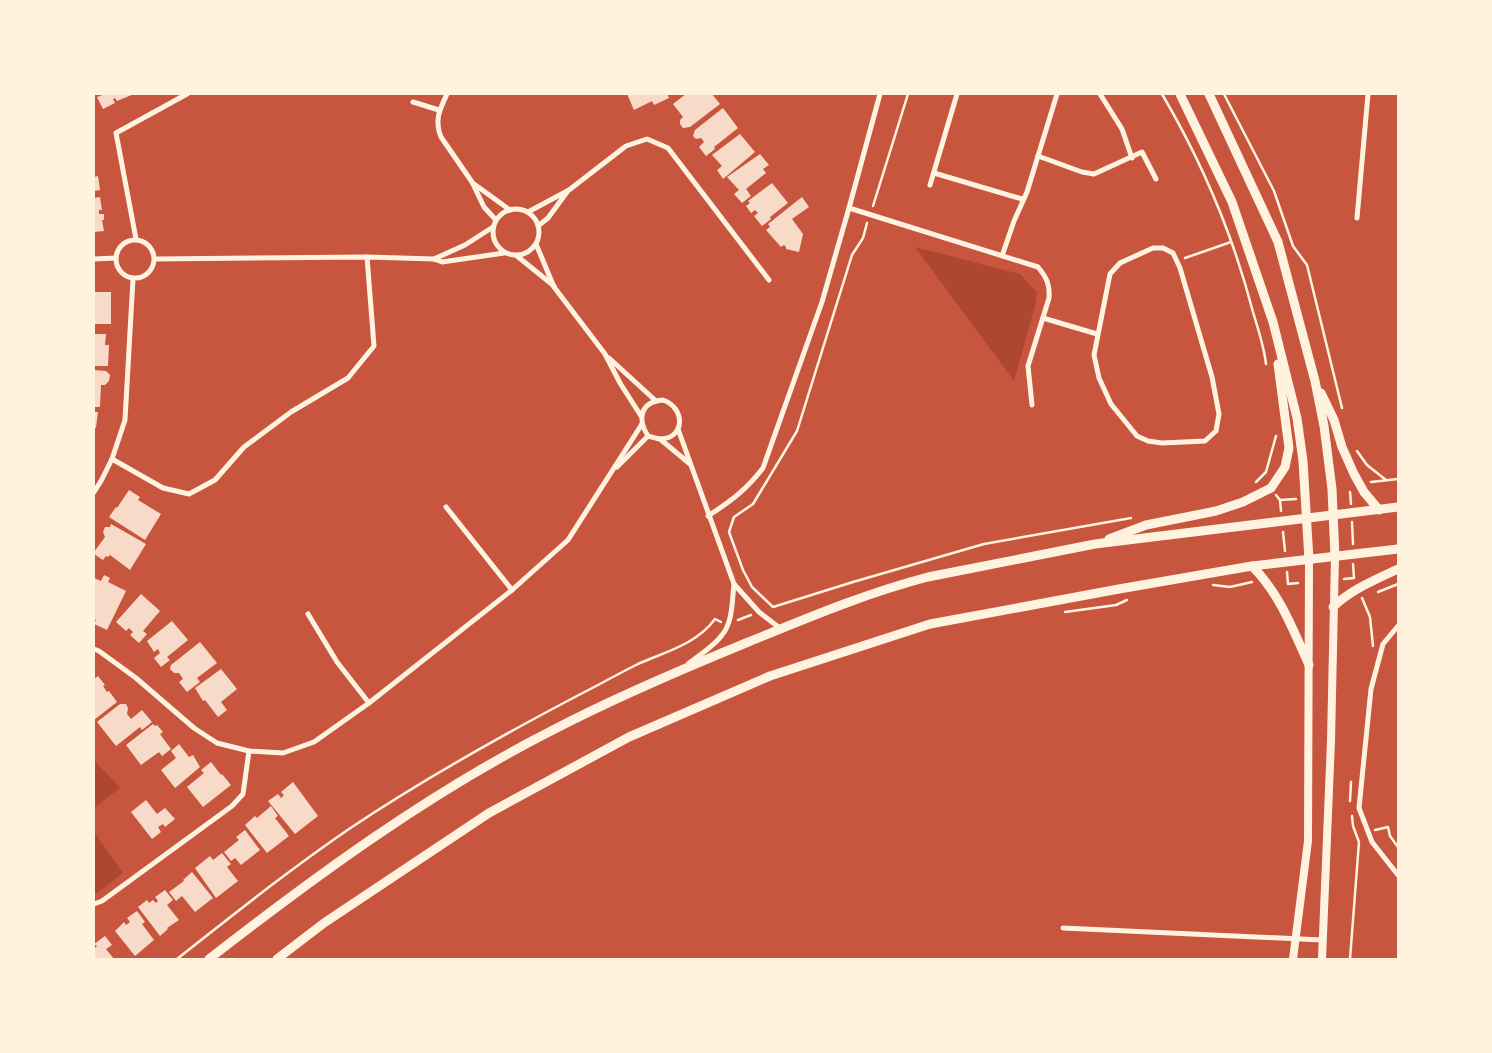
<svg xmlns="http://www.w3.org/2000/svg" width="1492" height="1053" font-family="'Open Sans',sans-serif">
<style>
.green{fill:#ae4732}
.building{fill:#f7dbc8}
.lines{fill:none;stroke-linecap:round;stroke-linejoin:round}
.path{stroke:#fff3e0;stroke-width:2.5}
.minor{stroke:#fff3e0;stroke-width:5}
.tertiary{stroke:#fff3e0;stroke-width:8}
.primary{stroke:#fff3e0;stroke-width:9}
</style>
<rect width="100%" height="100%" fill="#c8553d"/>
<g class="green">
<polygon points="915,247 1020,274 1037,292 1036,302 1014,381"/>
<polygon points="94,760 120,788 94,808"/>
<polygon points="94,832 123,873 97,893 94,893"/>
</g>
<g class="building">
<polygon points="105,94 134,94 117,101 115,98 113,99 115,103 103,109 97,97"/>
<polygon points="627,94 667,94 669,98 654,105 652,101 634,110"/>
<polygon points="686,94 712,94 720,104 690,127 683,128 680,124 680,120 683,117 673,104"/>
<polygon points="723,108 738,128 714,147 715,149 706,156 699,147 704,142 701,138 696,139 693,136 695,130"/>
<polygon points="740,134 755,152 723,179 717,170 722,166 712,155"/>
<polygon points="760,154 769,165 763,169 766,173 746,189 751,196 742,203 734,194 739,190 727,177"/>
<polygon points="98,176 100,190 94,191 94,177"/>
<polygon points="772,183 788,203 770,217 771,219 762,226 754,216 758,213 755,210 751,213 746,206 750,203 748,201"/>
<polygon points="100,197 102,210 99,210 99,214 104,214 104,220 102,220 104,231 94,232 94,198"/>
<polygon points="802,197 809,207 792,219 803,234 799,252 786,249 786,247 784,245 781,247 766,230 770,227 768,224"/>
<polygon points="94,292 111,292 111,324 95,324"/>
<polygon points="94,334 106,334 105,345 109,345 108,366 94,366"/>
<polygon points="94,370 106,371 110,375 109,381 105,385 101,385 100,407 94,407"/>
<polygon points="94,412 98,412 96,428 94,427"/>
<polygon points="129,490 140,497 138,500 161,514 145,540 109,517 116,507 117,508"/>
<polygon points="111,524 146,544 130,570 110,555 108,557 106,556 103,560 94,554 95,552 94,552 105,537 103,532 105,527 110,527"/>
<polygon points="104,575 110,578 108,582 126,591 107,630 94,624 96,620 94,619 94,578 101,581"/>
<polygon points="141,594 160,611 143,631 147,634 139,643 130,635 133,632 129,628 126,631 116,622"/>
<polygon points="172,621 188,640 167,657 170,660 161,667 154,658 160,653 158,649 154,652 147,641"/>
<polygon points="200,642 217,663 197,678 200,682 187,692 179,682 183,679 179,673 174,673 170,669 171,665"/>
<polygon points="221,669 237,689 221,702 227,710 218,717 205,700 203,701 195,688"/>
<polygon points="98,676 105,685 103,686 107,692 109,691 117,702 94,720 94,679"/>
<polygon points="120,704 126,704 128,708 127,714 131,719 142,710 152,722 142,730 140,727 116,746 97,722"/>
<polygon points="153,724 155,726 157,725 163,732 160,734 171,749 162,756 159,752 141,765 126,745"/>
<polygon points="179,744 189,757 193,755 200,767 175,788 161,770 176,758 171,751"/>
<polygon points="211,762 221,775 222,774 231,785 203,807 187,787 204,773 201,770"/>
<polygon points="293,782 318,816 295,834 268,801 278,794 281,798 284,795 281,792"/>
<polygon points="146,800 157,814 165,808 175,819 165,827 163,824 158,827 161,832 152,839 131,812"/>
<polygon points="271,806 278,816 275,818 289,836 267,853 245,825 255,816 257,818"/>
<polygon points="245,830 260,850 241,865 235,858 231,861 224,852 239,840 236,837"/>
<polygon points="222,853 231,864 227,867 238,881 216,898 195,868 210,856 213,860"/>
<polygon points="192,872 213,898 195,912 182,896 176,901 169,892 184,881 183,880"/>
<polygon points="165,890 173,900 167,905 179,920 167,928 168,929 160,936 138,907 147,900 149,903 153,900 156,903 158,901 155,897"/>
<polygon points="137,911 145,922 142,924 154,940 135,956 115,931 124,922 126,925 130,922 127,918"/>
<polygon points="105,936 112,945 106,949 114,959 94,959 94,946 95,948 97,946 94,944"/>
</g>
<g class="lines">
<g class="path">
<path d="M1162,94C1202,162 1233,235 1253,312C1258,329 1264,346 1266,364"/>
<polyline points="1224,94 1274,191 1293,246 1307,265 1342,408"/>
<polyline points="873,206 908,94"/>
<polyline points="867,223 863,238 852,255 797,431 753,504 734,517 729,532 743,570 752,587 773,607 853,582 984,544 1131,518"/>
<polyline points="1185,258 1231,242"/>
<polyline points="1357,451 1367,465 1386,480"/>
<polyline points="1256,482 1266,472 1276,436"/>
<polyline points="1371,482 1398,479"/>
<polyline points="1350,492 1351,504"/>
<polyline points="1276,495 1280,500 1296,499"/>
<polyline points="1280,500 1281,511"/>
<polyline points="1352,522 1353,544"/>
<polyline points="1283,532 1285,551"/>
<polyline points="1287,572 1288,584 1298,583"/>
<polyline points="1344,579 1354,578 1353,564"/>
<polyline points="1213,585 1230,587 1252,582"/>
<polyline points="1378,592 1398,584"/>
<polyline points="1362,598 1370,617 1373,646"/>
<polyline points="1065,612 1116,605 1127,600"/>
<polyline points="738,620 751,615"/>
<polyline points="1350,801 1351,782"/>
<polyline points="1375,830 1388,827 1390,836 1398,847"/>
<path d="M177,959C233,915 289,870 349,829C428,776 513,729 598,685C611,678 624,671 638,664C665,652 697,644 715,619L721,622"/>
<polyline points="1350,959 1359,842 1353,826 1352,816"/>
</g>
<g class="minor">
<path d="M447,94C440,109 434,120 441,137L472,182L484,207L496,220"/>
<polyline points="1100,94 1122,129 1132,158"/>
<polyline points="413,102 439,110"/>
<polyline points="1038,156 1082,172 1094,174 1142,152 1156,179"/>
<polyline points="934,173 1022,199"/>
<polyline points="474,184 510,210"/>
<polyline points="930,185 957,94"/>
<path d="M849,208L1038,267C1047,278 1050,285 1049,298L1028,366L1032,405"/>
<circle cx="516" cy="232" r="23"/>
<polyline points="528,212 569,190 626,146 647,139 668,148 769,280"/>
<polyline points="1357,218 1368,94"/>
<polyline points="538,226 548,218 567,192"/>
<polyline points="136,239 116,133 187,94"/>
<circle cx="135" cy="259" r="19"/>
<polyline points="536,244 554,287 605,354 620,383 641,416"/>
<polygon points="1153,248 1163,248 1173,253 1180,268 1212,377 1219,414 1216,431 1205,441 1162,443 1148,441 1137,436 1111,404 1099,378 1094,355 1110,274 1120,263"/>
<polyline points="517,256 554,286"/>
<polyline points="1002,256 1014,221 1027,192 1057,94"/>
<polyline points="94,259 116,258"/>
<polyline points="155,259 367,257 434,259 442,262 504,253"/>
<polyline points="434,259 465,245 493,227"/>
<polyline points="1043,318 1097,334"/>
<polyline points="609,358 656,401"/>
<path d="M663,400C686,408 685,439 660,439C657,439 652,437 648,436C637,419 640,402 663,400Z"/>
<polyline points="678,429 734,584 759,612 781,629"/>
<polyline points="660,439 690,464"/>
<polyline points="112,459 163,488 189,494 215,480 244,447 291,412 348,378 374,346 367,257"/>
<polyline points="617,467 648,436"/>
<polyline points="94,492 101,481 112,459 125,420 133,279"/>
<polyline points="446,507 512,590"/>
<path d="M708,516C731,501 746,490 763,468L822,302L849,208L880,94"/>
<polyline points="308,614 337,662 369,703"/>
<polyline points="1398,626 1383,644 1371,689 1359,808 1372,842 1398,875"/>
<polyline points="94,649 99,651 136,678 194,728 217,743 249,751 283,753 314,742 369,703 512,590 568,540 642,424"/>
<path d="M689,663C700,655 714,646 722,635C733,622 732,600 734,584"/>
<polyline points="94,904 102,901 232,806 243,794 249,751"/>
<polyline points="1063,928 1322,940"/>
</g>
<g class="tertiary">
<polyline points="1293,959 1308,841 1309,560"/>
<polyline points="1322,959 1331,741 1335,557"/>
</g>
<g class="primary">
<polyline points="1180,94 1232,202 1273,322 1297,418 1303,461 1309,560"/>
<polyline points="1209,94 1278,242 1315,381 1324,426 1332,489 1335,557"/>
<polyline points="1321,393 1334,420 1342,447 1354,474 1364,492 1379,510"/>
<polyline points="1109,539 1146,525 1216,511 1243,502 1271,488 1285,467 1289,448 1278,364"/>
<path d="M1252,566C1280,594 1293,630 1309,665"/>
<path d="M1333,607C1352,589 1375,580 1398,569"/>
<path d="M209,959C317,875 429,793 551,731C614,698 680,670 746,643C805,619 866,593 928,577L1095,544L1398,507"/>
<polyline points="277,959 324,923 489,813 629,737 770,676 930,624 1119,589 1252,566 1398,549"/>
</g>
</g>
<rect width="1492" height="1053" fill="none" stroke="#fff3e0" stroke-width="190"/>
</svg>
